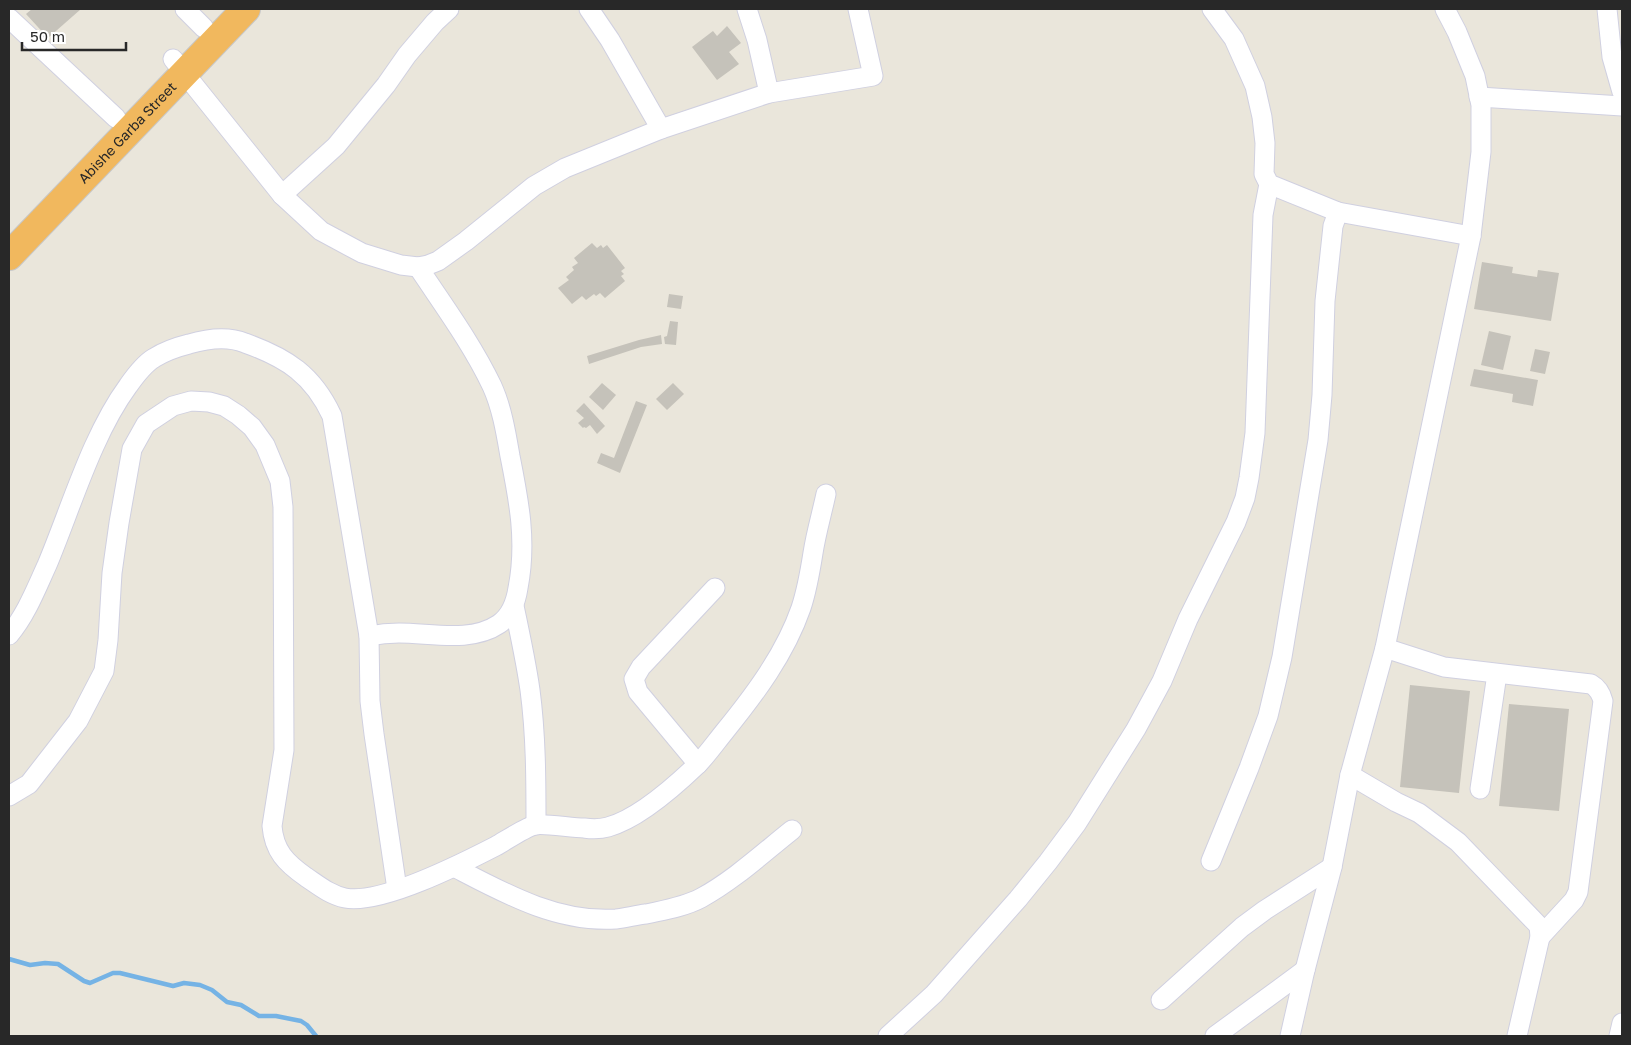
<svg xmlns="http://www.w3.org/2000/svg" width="1631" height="1045" font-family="'Golos Text',sans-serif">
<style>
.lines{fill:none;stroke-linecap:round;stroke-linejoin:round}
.stream{stroke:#75b3e5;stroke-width:4.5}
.building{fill:#c5c2ba}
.minor-casing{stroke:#d0d0e0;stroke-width:21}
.highway-casing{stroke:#c7c7c7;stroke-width:30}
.minor{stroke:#fff;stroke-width:19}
.highway{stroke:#f1b85e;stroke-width:28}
.labels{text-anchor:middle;stroke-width:5;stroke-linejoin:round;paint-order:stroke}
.street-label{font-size:14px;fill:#282828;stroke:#fff}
</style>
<rect width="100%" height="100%" fill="#eae6db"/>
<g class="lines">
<polyline class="stream" points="9,959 30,965 45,963 58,964 84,981 90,983 113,973 120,973 173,986 184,983 200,985 212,990 227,1002 241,1005 259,1016 276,1016 301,1021 307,1025 316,1036"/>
</g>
<g class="building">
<polygon points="32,9 81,9 48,38 26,14"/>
<polygon points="727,26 741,43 729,52 739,64 717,80 692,47 713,31 717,36"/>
<polygon points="592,243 597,248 601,245 603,248 607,245 625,268 621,271 624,274 621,276 625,281 605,298 600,293 596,296 594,294 586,300 582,296 572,304 558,288 569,280 566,277 574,270 572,267 578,263 574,258"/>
<polygon points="1482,262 1513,267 1512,273 1537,277 1538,270 1559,273 1551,321 1474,309"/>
<polygon points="669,294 683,296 681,309 667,307"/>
<polygon points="670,321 678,322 676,345 665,344 664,337 667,336"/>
<polygon points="1489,331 1511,336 1503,370 1481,365"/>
<polygon points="661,335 662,344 641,347 589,364 587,356 639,340"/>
<polygon points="1535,349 1550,352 1545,374 1530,371"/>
<polygon points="1474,369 1538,380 1533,406 1512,402 1513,394 1470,386"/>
<polygon points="602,383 616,395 603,410 589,397"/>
<polygon points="673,383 684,394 667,410 656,399"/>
<polygon points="636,401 647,405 620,473 597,463 601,453 614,458"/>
<polygon points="584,403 605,426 597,434 590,425 586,428 584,427 583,428 578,423 584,418 576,411"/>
<polygon points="1410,685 1470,691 1459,793 1400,787"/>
<polygon points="1509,704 1569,709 1559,811 1499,806"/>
</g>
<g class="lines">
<defs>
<g id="minor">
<polyline points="185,9 204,28"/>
<polyline points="589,9 610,40 661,129"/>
<polyline points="747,9 757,40 769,93"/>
<polyline points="1212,9 1234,39 1255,86 1262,117 1265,143 1264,174 1269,184 1338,212 1471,236"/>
<polyline points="1607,9 1612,57 1622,92"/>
<polyline points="9,18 116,118"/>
<polyline points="173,59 282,195 321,231 362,253 401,265 418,267 428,265 438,261 466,241 534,186 565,168 661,129 769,93 873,76 858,9"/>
<polyline points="1479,97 1622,106"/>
<polyline points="282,195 336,146 386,85 407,55 435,22 449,9"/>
<path d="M514,606C520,634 526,662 530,690C536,735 536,780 536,825"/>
<path d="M9,635C26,615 36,589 47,565C71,508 92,435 128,386C135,376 144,364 154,358C165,351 177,347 189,344C206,339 228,336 245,343C287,358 313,375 332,416L369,636L370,701L374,734L397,889"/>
<path d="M369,636C379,634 389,633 399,633C431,633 471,643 499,624C512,615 516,601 518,588C527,542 519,501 510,456C506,433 502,408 492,386C472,344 444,306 418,267"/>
<path d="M1385,648L1444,667L1591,684C1598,688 1601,693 1603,701L1578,892L1574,900L1540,937"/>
<polyline points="698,764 638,692 634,679 641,667 715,588"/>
<polyline points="1350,775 1396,802 1419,813 1458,842 1539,926 1540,937 1517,1036"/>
<polyline points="1480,789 1497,674"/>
<path d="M9,796L29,784L78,721L104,671L108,640L112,573L119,523L132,449L146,424L173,406L191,401L209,402L224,406L238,415L252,427L265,445L280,481L283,507L284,750L272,826C274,851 286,863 306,877C318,885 330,895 345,898C381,905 463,863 496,846C505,841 526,827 535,825C544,823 572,828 584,828C591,829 601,829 608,827C638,819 674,787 697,765C707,755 716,742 725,731C755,694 785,654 801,608C807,590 810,572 813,553C816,533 822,513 826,494"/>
<polyline points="1211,861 1249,768 1268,716 1282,657 1318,440 1322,395 1325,301 1333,226 1338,212"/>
<path d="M454,867C504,893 557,923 616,919C626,918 636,915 646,914C664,910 684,907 701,898C734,880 763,853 792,830"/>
<polyline points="1161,1000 1242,927 1265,910 1332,867"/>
<polyline points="888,1036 934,994 1018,899 1048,862 1077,823 1136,729 1162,681 1188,619 1236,522 1245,498 1249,478 1255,433 1263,215 1269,184"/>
<polyline points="1215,1036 1305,970"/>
<polyline points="1290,1036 1305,970 1332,867 1350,775 1385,648 1471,236 1481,152 1481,105 1475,76 1457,32 1445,9"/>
<polyline points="1619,1036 1622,1023"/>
</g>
<g id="highway">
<path id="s1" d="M9,256L246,9"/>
</g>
</defs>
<use href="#minor" class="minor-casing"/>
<use href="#highway" class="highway-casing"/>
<use href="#minor" class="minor"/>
<use href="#highway" class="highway"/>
</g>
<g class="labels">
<g class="street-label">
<text dy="5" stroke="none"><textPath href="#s1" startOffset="171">Abishe Garba Street</textPath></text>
</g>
</g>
<rect width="1631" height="1045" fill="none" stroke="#282828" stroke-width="20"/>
<path d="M22 42v8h104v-8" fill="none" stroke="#282828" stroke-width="2.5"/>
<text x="30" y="42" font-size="15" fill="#282828" stroke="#ffffff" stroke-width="4" paint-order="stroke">50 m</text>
</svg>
